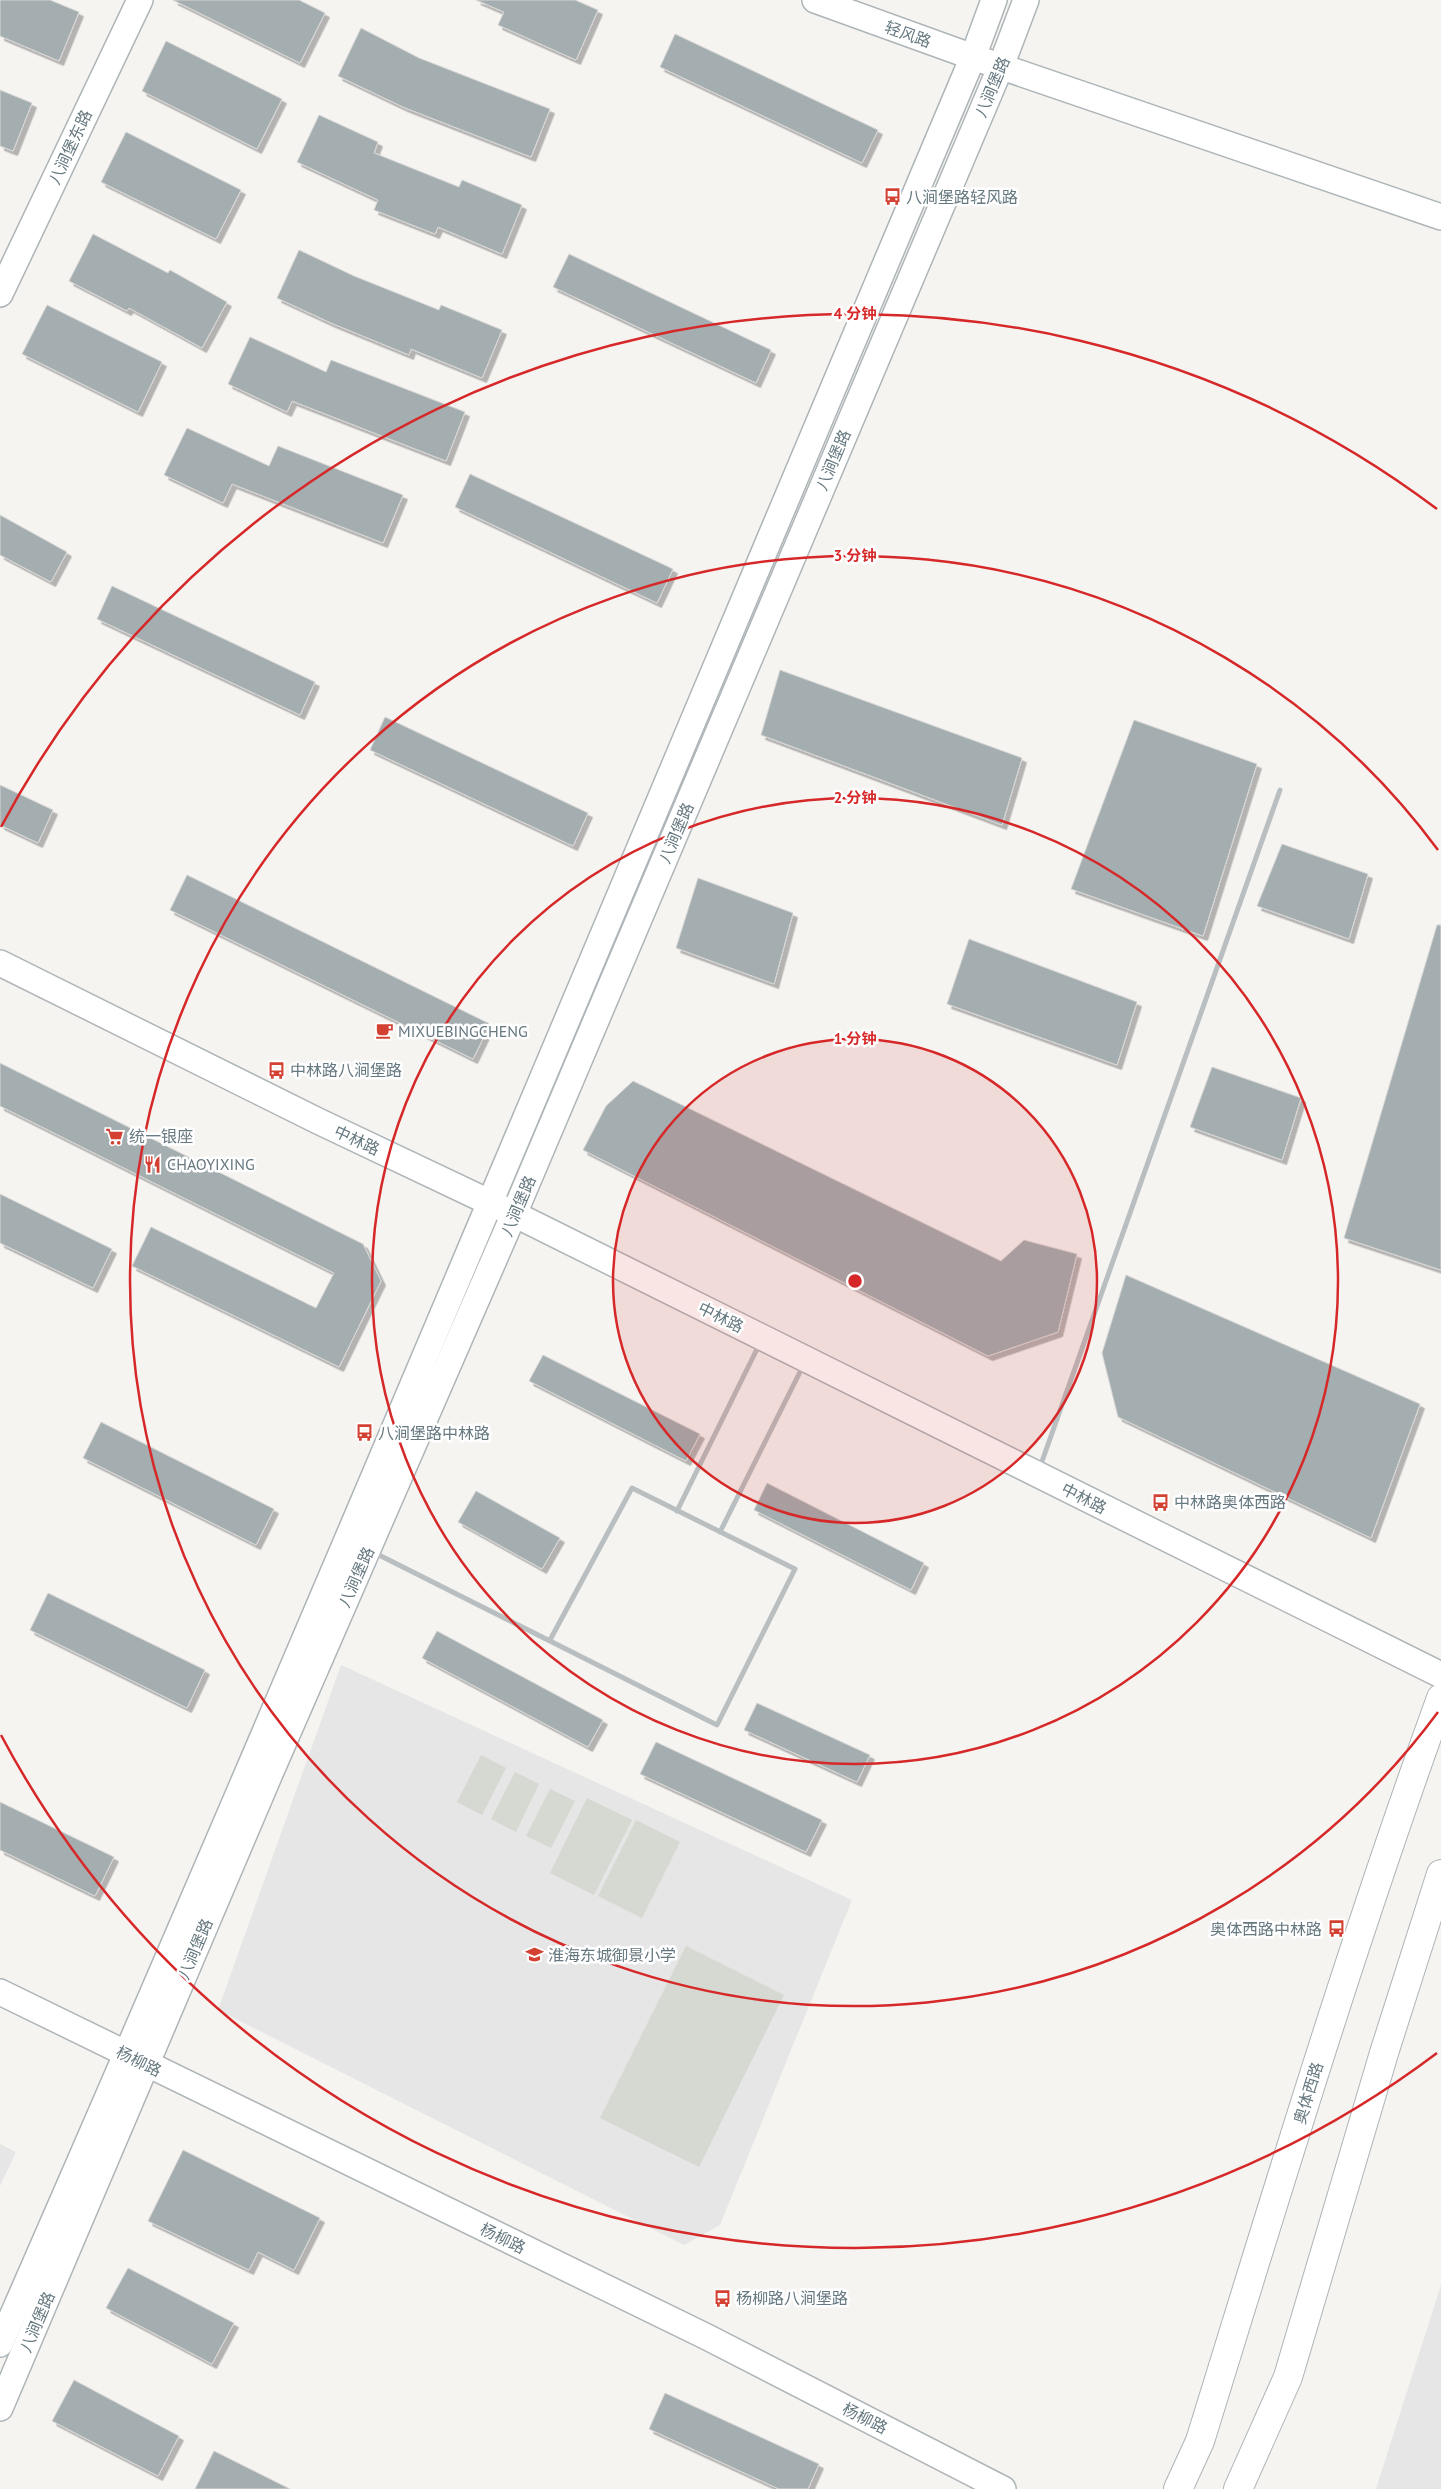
<svg xmlns="http://www.w3.org/2000/svg" width="1441" height="2489" font-family="'PT Sans','Noto Sans SC',sans-serif">
<style>
.built{fill:#e5e6e5}
.green{fill:#d5d9d1}
.building{fill:#a4adb0;stroke:#d6d6d4;filter:url(#shadow)}
.lines{fill:none;stroke-linecap:round;stroke-linejoin:round}
.secondary-casing{stroke:#aeb5b8;stroke-width:28}
.primary-casing{stroke:#adb3b6;stroke-width:30}
.street{stroke:#b9bfc1;stroke-width:5}
.secondary{stroke:#fff;stroke-width:25}
.primary{stroke:#fff;stroke-width:28}
.ring{fill:none;stroke:#d62828;stroke-width:2.5}
.labels{text-anchor:middle;stroke-width:5;stroke-linejoin:round;paint-order:stroke}
.street-label{font-size:16px;fill:#667880;stroke:#fff}
.poi-label{font-size:16px;fill:#667880;stroke:#fff;text-anchor:start}
.centre{fill:#d62828;stroke:#fff;stroke-width:2.5}
.ring-label{font-size:15px;text-anchor:middle;font-weight:bold;fill:#d62828;stroke:#fff;stroke-width:5;stroke-linejoin:round;paint-order:stroke}
</style>
<defs>
<filter id="shadow"><feDropShadow dx="4.5" dy="4.5" stdDeviation="0" flood-color="#0004"/></filter>
</defs>
<rect width="100%" height="100%" fill="#f5f4f1"/>
<g class="built">
<polygon points="341,1665 852,1900 720,2225 684,2245 218,2010"/>
<polygon points="0,2144 16,2152 0,2186"/>
<polygon points="1441,2285 1441,2489 1376,2489"/>
</g>
<g class="green">
<polygon points="481,1755 506,1768 482,1815 457,1802"/>
<polygon points="515,1772 539,1784 516,1832 491,1819"/>
<polygon points="550,1789 575,1801 551,1848 526,1836"/>
<polygon points="587,1798 632,1820 594,1895 550,1873"/>
<polygon points="636,1820 680,1842 642,1918 598,1896"/>
<polygon points="686,1946 784,1995 699,2167 600,2118"/>
</g>
<g class="building">
<polygon points="0,0 50,0 79,12 59,61 0,36"/>
<polygon points="173,0 299,0 325,13 300,63"/>
<polygon points="476,0 575,0 598,10 576,60 498,25 504,12"/>
<polygon points="361,28 419,58 550,109 531,157 403,107 338,76"/>
<polygon points="675,34 878,130 862,163 660,67"/>
<polygon points="166,41 282,99 257,149 142,91"/>
<polygon points="0,90 32,103 13,151 0,146"/>
<polygon points="319,115 378,142 374,153 459,187 462,180 522,205 502,254 438,227 435,234 374,210 378,200 297,162"/>
<polygon points="126,132 241,190 216,239 101,182"/>
<polygon points="93,234 168,273 170,270 227,302 202,348 129,308 127,311 69,281"/>
<polygon points="299,250 354,276 439,310 441,305 502,330 482,378 411,349 409,355 331,323 277,298"/>
<polygon points="569,254 771,350 756,383 553,287"/>
<polygon points="47,305 162,362 138,412 22,354"/>
<polygon points="250,337 326,372 331,360 465,412 446,461 292,401 287,412 228,384"/>
<polygon points="187,428 269,466 278,446 403,495 383,543 232,484 223,503 164,475"/>
<polygon points="470,474 673,569 657,603 455,507"/>
<polygon points="0,515 67,552 51,582 0,555"/>
<polygon points="112,586 315,682 300,715 97,619"/>
<polygon points="780,670 1022,758 1002,825 761,735"/>
<polygon points="385,717 588,813 573,846 370,750"/>
<polygon points="1134,720 1257,764 1203,936 1071,889"/>
<polygon points="0,785 53,810 38,843 0,825"/>
<polygon points="1282,844 1368,874 1349,939 1257,906"/>
<polygon points="187,875 490,1024 473,1059 170,910"/>
<polygon points="698,878 793,913 774,984 676,948"/>
<polygon points="1437,925 1441,925 1441,1270 1344,1238"/>
<polygon points="969,939 1137,1002 1117,1065 947,1004"/>
<polygon points="0,1063 363,1244 381,1281 339,1367 132,1266 151,1227 316,1308 334,1273 0,1106"/>
<polygon points="1212,1067 1301,1098 1282,1160 1190,1127"/>
<polygon points="633,1081 1001,1261 1024,1240 1077,1254 1058,1332 988,1356 583,1150 606,1106"/>
<polygon points="0,1194 112,1249 93,1288 0,1243"/>
<polygon points="1126,1275 1420,1404 1371,1538 1118,1417 1102,1353"/>
<polygon points="543,1355 700,1434 686,1461 529,1381"/>
<polygon points="101,1422 274,1509 256,1545 83,1458"/>
<polygon points="767,1483 924,1563 911,1590 754,1510"/>
<polygon points="476,1491 560,1538 542,1569 458,1522"/>
<polygon points="48,1593 205,1670 187,1708 30,1630"/>
<polygon points="437,1631 603,1720 588,1747 422,1658"/>
<polygon points="757,1703 870,1755 857,1782 744,1730"/>
<polygon points="656,1742 822,1820 806,1852 640,1774"/>
<polygon points="0,1802 114,1857 95,1896 0,1850"/>
<polygon points="183,2150 320,2218 294,2270 258,2252 249,2270 148,2221"/>
<polygon points="128,2268 234,2323 212,2364 106,2308"/>
<polygon points="74,2380 179,2436 158,2476 52,2421"/>
<polygon points="665,2393 819,2464 808,2489 779,2489 649,2429"/>
<polygon points="214,2451 290,2489 195,2489"/>
</g>
<g class="lines">
<defs>
<g id="secondary">
<polyline points="815,0 973,57 1441,217"/>
<polyline points="0,294 140,0"/>
<polyline points="0,963 318,1121 514,1214 1441,1675"/>
<polyline points="0,1992 707,2337 1003,2489"/>
<path d="M0,2344C333,1585 650,820 973,57L994,0"/>
<polyline points="0,2408 269,1776 514,1214 1001,66 1026,0"/>
</g>
<g id="primary">
<path d="M1178,2489L1200,2441C1277,2192 1352,1943 1441,1698"/>
<polyline points="1238,2489 1288,2377 1384,2053 1441,1874"/>
</g>
</defs>
<use href="#secondary" class="secondary-casing"/>
<use href="#primary" class="primary-casing"/>
<g class="street">
<polyline points="1040,1467 1280,790"/>
<polyline points="677,1511 760,1343"/>
<polyline points="720,1532 804,1364"/>
<polyline points="373,1552 717,1725 795,1569 632,1488 550,1640"/>
</g>
<use href="#secondary" class="secondary"/>
<use href="#primary" class="primary"/>
</g>
<circle cx="855" cy="1281" r="242" fill="#d62828" fill-opacity=".12"/>
<g class="ring">
<circle cx="855" cy="1281" r="242"/>
<circle cx="855" cy="1281" r="483"/>
<path d="M1438 1712A725 725 0 1 1 1438 850"/>
<path d="M1437 2053A967 967 0 0 1 1 1735M1 827A967 967 0 0 1 1437 509"/>
</g>
<defs>
<symbol id="bus-bare" viewBox="-9 -9 18 18"><path d="M-5-6H5V4H4V6H2V4H-2V6H-4V4H-5ZM-3.5-4V0h7V-4ZM-3.5 1.2v1.5H-2V1.2ZM2 1.2v1.5H3.5V1.2Z" fill="#d34133" stroke="#fff" stroke-width="2.5" paint-order="stroke"/></symbol>
<symbol id="cafe-bare" viewBox="-9 -9 18 18"><path d="M-5.5-4.5H6V0H3Q3 3.5 0 3.5H-2.5Q-5.5 3.5-5.5 0ZM3-3.2v2h1.7v-2ZM-6 4.5H4V6H-6Z" fill="#d34133" stroke="#fff" stroke-width="2.5" paint-order="stroke"/></symbol>
<symbol id="supermarket-bare" viewBox="-9 -9 18 18"><path d="M-6-5.5h2.5l.6 2H6L4.5 2H-2.5L-4.4-4H-6ZM-1.5 3.2a1.3 1.3 0 1 0 .1 0ZM3 3.2a1.3 1.3 0 1 0 .1 0Z" fill="#d34133" stroke="#fff" stroke-width="2.5" paint-order="stroke"/></symbol>
<symbol id="restaurant-bare" viewBox="-9 -9 18 18"><path d="M-5-6h1v4h1v-4h1v4h1v-4h1v5L-1.5 .5V6h-2V.5L-5-1ZM5-6V6H3V1.5H1.5Q1.5-4 5-6Z" fill="#d34133" stroke="#fff" stroke-width="2.5" paint-order="stroke"/></symbol>
<symbol id="school-bare" viewBox="-9 -9 18 18"><path d="M0-5L7-2L0 1L-7-2ZM-4 1L0 2.5L4 1V4Q0 6-4 4Z" fill="#d34133" stroke="#fff" stroke-width="2.5" paint-order="stroke"/></symbol>
</defs>
<g fill-rule="evenodd">
<use href="#bus-bare" x="880" y="184" width="25" height="25"/>
<use href="#cafe-bare" x="372" y="1018" width="25" height="25"/>
<use href="#bus-bare" x="264" y="1058" width="25" height="25"/>
<use href="#supermarket-bare" x="102" y="1124" width="25" height="25"/>
<use href="#restaurant-bare" x="140" y="1152" width="25" height="25"/>
<use href="#bus-bare" x="352" y="1420" width="25" height="25"/>
<use href="#bus-bare" x="1148" y="1490" width="25" height="25"/>
<use href="#bus-bare" x="1324" y="1916" width="25" height="25"/>
<use href="#school-bare" x="522" y="1942" width="25" height="25"/>
<use href="#bus-bare" x="710" y="2286" width="25" height="25"/>
</g>
<g class="labels">
<g class="street-label">
<text transform="translate(908 34) rotate(20)" y="6">轻风路</text>
<text transform="translate(992 87) rotate(-67)" y="6">八涧堡路</text>
<text transform="translate(70 147) rotate(-65)" y="6">八涧堡东路</text>
<text transform="translate(833 460) rotate(-67)" y="6">八涧堡路</text>
<text transform="translate(676 833) rotate(-67)" y="6">八涧堡路</text>
<text transform="translate(357 1140) rotate(25)" y="6">中林路</text>
<text transform="translate(518 1206) rotate(-67)" y="6">八涧堡路</text>
<text transform="translate(721 1317) rotate(26)" y="6">中林路</text>
<text transform="translate(1084 1498) rotate(27)" y="6">中林路</text>
<text transform="translate(356 1577) rotate(-66)" y="6">八涧堡路</text>
<text transform="translate(195 1949) rotate(-67)" y="6">八涧堡路</text>
<text transform="translate(139 2061) rotate(26)" y="6">杨柳路</text>
<text transform="translate(1308 2093) rotate(-73)" y="6">奥体西路</text>
<text transform="translate(503 2238) rotate(26)" y="6">杨柳路</text>
<text transform="translate(37 2322) rotate(-67)" y="6">八涧堡路</text>
<text transform="translate(865 2418) rotate(27)" y="6">杨柳路</text>
</g>
<g class="poi-label">
<text x="906" y="203">八涧堡路轻风路</text>
<text x="398" y="1037">MIXUEBINGCHENG</text>
<text x="290" y="1076">中林路八涧堡路</text>
<text x="129" y="1142">统一银座</text>
<text x="167" y="1170">CHAOYIXING</text>
<text x="378" y="1439">八涧堡路中林路</text>
<text x="1174" y="1508">中林路奥体西路</text>
<text x="1322" y="1935" text-anchor="end">奥体西路中林路</text>
<text x="548" y="1961">淮海东城御景小学</text>
<text x="736" y="2304">杨柳路八涧堡路</text>
</g>
</g>
<circle cx="855" cy="1281" r="8" class="centre"/>
<g class="ring-label">
<text x="855" y="319">4 分钟</text>
<text x="855" y="561">3 分钟</text>
<text x="855" y="803">2 分钟</text>
<text x="855" y="1044">1 分钟</text>
</g>
</svg>
